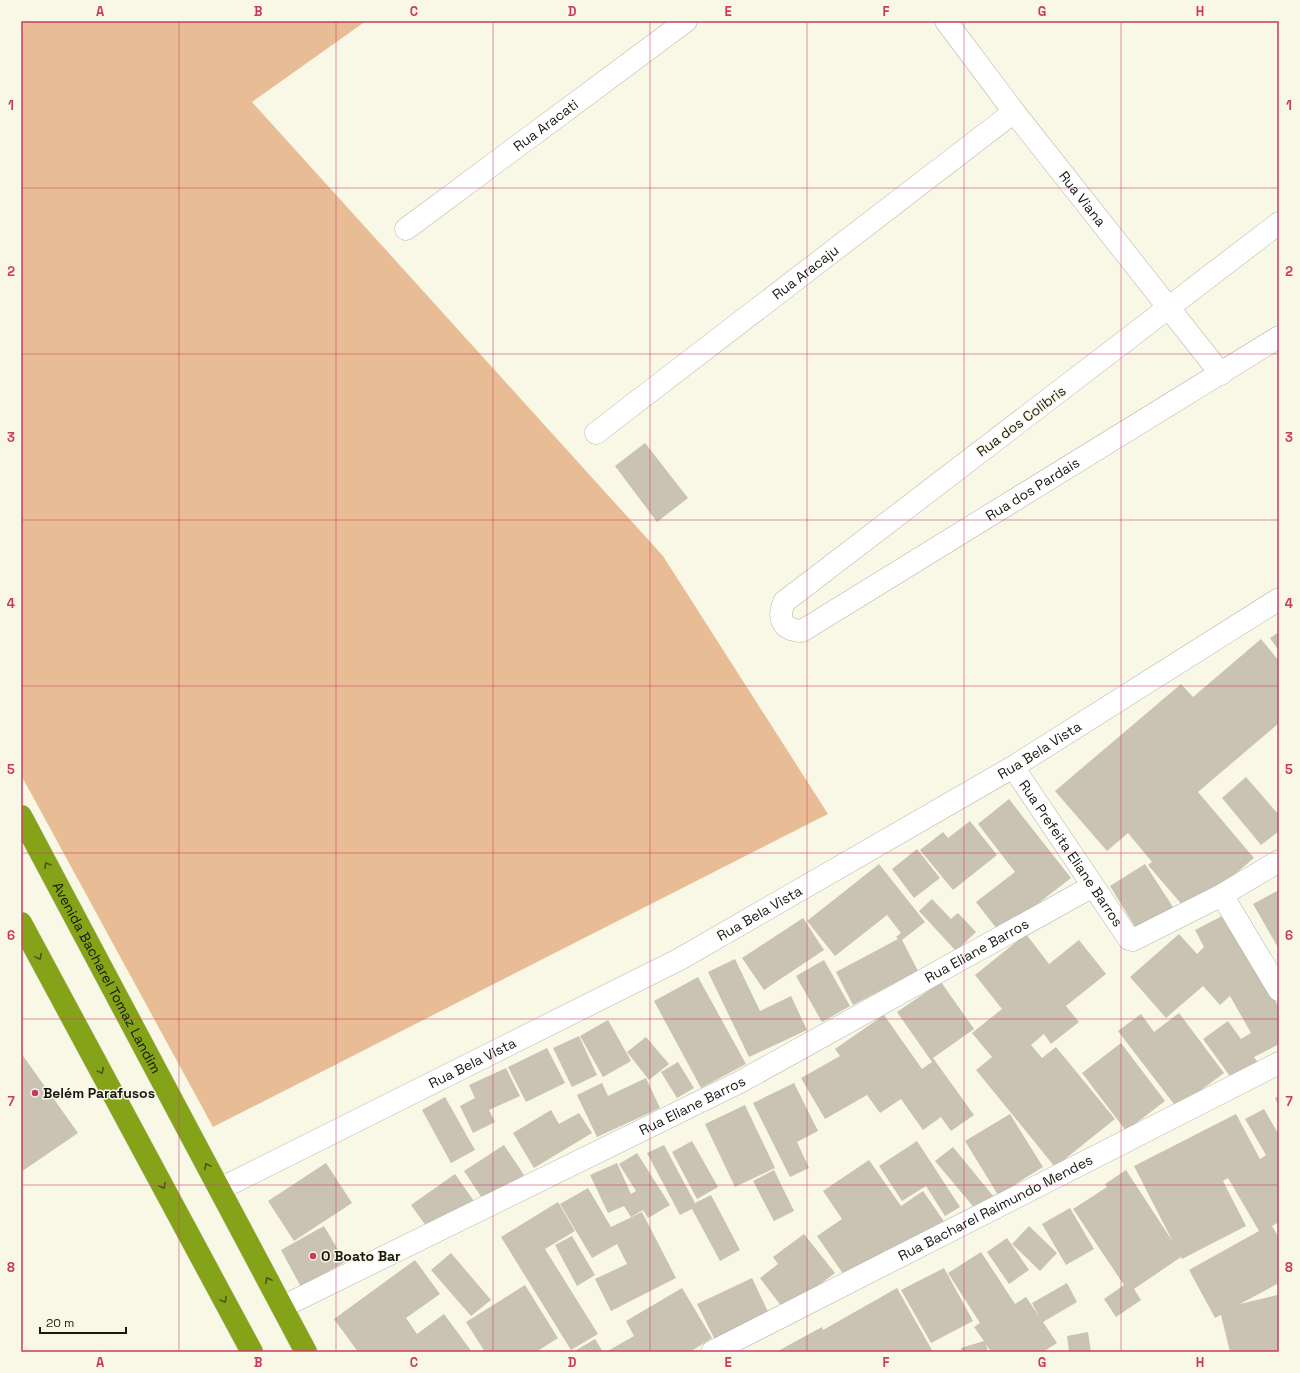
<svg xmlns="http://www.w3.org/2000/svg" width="1300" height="1373" font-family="'Space Grotesk',sans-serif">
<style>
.green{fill:#e8bd96}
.building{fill:#cac2b3}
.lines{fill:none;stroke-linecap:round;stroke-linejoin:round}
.street-casing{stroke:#b7b5a5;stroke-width:23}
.highway-casing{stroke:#dadad9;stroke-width:23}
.street{stroke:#fff;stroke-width:22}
.highway{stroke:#84a319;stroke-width:22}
.oneway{stroke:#495715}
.grid{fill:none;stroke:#c83a64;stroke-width:1;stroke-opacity:0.55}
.poi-dot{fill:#c83a64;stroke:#f9f8e7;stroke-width:1.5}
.labels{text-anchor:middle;stroke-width:3;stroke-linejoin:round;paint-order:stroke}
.street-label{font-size:14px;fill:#181812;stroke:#f9f8e7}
.poi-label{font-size:14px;font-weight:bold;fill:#181812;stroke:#f9f8e7;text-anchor:start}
.neatline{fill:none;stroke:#c83a64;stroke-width:1.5}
.grid-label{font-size:13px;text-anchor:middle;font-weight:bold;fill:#c83a64}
</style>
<rect width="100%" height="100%" fill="#f9f8e7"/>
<polygon class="green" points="21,21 366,21 252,102 663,556 828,814 213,1127 21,775"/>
<g class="building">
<polygon points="645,443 688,498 657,522 615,466"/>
<polygon points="1279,632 1279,651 1270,638"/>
<polygon points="1261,639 1279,661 1279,723 1198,792 1254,858 1189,913 1148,865 1152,862 1128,833 1107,851 1055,791 1181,684 1193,697"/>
<polygon points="1246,777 1279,815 1279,831 1261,845 1222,798"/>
<polygon points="1009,799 1071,878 1000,933 976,902 1015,872 978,824"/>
<polygon points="970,821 997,855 953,890 920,850 943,832 948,838"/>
<polygon points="917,849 940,878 914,898 892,869"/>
<polygon points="879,864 925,922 902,940 918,971 853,1005 836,972 898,939 896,937 901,933 887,915 835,956 807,921"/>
<polygon points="1145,864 1173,907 1137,930 1110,886"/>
<polygon points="1279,890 1279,949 1253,904"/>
<polygon points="932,899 951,919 958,913 976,932 956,951 919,911"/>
<polygon points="1228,913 1279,1008 1279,1044 1254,1057 1260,1065 1235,1083 1203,1039 1228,1021 1241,1039 1251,1033 1230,996 1220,1005 1203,986 1166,1018 1130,977 1179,934 1197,954 1204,947 1195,930"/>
<polygon points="803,918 824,950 764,990 742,958"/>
<polygon points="1026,934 1049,964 1079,940 1106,974 1066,1006 1079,1022 1051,1044 1044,1034 1031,1045 1042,1058 1056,1047 1115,1119 1055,1167 976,1070 992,1057 972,1033 1002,1009 975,975"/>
<polygon points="735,959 760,1011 791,996 807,1030 749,1057 708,972"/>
<polygon points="824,960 850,1006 822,1022 796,976"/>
<polygon points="698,977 746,1064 701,1088 654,1001"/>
<polygon points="941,982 974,1029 933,1058 974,1115 951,1131 941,1117 923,1130 901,1099 880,1113 862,1088 867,1095 825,1119 801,1078 840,1056 835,1049 884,1015 922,1069 932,1062 897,1012"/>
<polygon points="1179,1013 1224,1073 1177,1108 1118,1031 1141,1014 1154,1032"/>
<polygon points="608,1020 631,1061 603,1077 580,1036"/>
<polygon points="579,1036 597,1075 572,1087 553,1048"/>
<polygon points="646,1037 669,1064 649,1080 627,1052"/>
<polygon points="1121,1043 1165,1101 1126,1131 1082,1073"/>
<polygon points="547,1048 565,1083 526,1102 508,1067"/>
<polygon points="21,1053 78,1133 21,1172"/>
<polygon points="678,1062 694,1088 677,1098 661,1072"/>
<polygon points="506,1068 520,1096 489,1110 495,1122 473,1133 460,1106 475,1098 469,1085"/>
<polygon points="646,1078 660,1108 597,1137 577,1095 602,1083 608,1096"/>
<polygon points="794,1083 818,1131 797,1142 809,1168 790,1177 753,1103"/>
<polygon points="1279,1096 1279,1107 1275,1098"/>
<polygon points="445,1097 475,1150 451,1163 422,1110"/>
<polygon points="745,1105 775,1168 735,1187 705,1124"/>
<polygon points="1264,1109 1279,1135 1279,1222 1272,1226 1279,1238 1279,1283 1240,1304 1277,1295 1279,1303 1279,1352 1230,1352 1221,1315 1215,1318 1189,1270 1259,1231 1228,1178 1223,1181 1246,1226 1182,1259 1181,1257 1134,1289 1141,1300 1116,1317 1104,1299 1124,1285 1073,1209 1107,1187 1105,1184 1126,1170 1173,1242 1134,1166 1236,1114 1260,1159 1266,1155 1245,1119"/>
<polygon points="551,1110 559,1124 579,1113 592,1133 534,1168 513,1133"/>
<polygon points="1010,1114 1043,1167 998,1195 965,1141"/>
<polygon points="692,1141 718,1187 697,1199 672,1152"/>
<polygon points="917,1141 960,1207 945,1216 926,1186 902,1201 879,1166"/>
<polygon points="504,1145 524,1175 484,1201 464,1171"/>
<polygon points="664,1145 695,1203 711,1195 740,1250 720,1261 692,1209 680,1215 647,1153"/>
<polygon points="953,1147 994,1197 977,1211 935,1161"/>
<polygon points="637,1153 670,1205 648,1218 643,1210 631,1217 624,1206 608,1213 590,1175 617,1163 631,1194 636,1191 619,1164"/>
<polygon points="869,1160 901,1206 923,1191 945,1223 892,1259 886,1250 846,1278 817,1236 842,1219 823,1191"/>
<polygon points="326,1163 352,1203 294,1241 268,1201"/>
<polygon points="774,1170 794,1211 774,1221 753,1181"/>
<polygon points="455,1174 476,1204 432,1234 411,1205"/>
<polygon points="588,1188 611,1227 642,1212 676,1278 611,1311 595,1279 627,1264 617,1244 592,1258 560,1204"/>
<polygon points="558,1202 575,1231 545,1249 598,1334 571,1350 501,1237"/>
<polygon points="1070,1208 1094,1249 1066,1265 1042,1224"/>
<polygon points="324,1226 345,1262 301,1287 281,1250"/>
<polygon points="1029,1226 1057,1253 1040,1271 1012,1244"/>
<polygon points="804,1234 835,1273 785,1311 760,1278 778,1264 773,1257"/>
<polygon points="572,1236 595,1275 577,1286 555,1245"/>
<polygon points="1007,1238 1029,1270 1009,1284 987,1252"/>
<polygon points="981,1252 1015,1304 1026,1297 1039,1316 1032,1303 1067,1283 1077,1302 1043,1322 1057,1343 1043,1352 991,1352 986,1344 988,1352 962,1352 961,1348 984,1341 974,1327 980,1323 948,1273"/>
<polygon points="451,1253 491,1300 471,1316 431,1270"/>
<polygon points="415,1260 440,1294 406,1318 417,1334 444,1314 472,1352 358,1352 334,1319"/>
<polygon points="944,1268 973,1321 931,1343 901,1290"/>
<polygon points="752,1278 772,1320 718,1346 697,1304"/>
<polygon points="525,1285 558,1338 536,1352 485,1352 466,1322"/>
<polygon points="682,1288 712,1338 690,1352 606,1352 634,1336 626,1321"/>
<polygon points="897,1288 933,1352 776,1352 822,1327 823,1330"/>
<polygon points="1088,1332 1091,1352 1069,1352 1067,1336"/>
<polygon points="595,1339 603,1352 573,1352"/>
</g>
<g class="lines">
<defs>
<g id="street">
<path id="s1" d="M946,21L1014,112L1221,374"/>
<path id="s2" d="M1279,223L784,602C777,620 783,630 802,631L1279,337"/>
<path id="s3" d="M406,229L686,21"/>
<path id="s4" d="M596,433L1014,112"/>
<path id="s5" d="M1013,767L1129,939L1133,940L1222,895L1279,861"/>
<polyline points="1222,895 1279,990"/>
<path id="s6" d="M220,1189L680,959L1013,767L1279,599"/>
<path id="s7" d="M282,1307L740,1082L1093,886"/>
<path id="s8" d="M712,1352L1279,1063"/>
</g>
<g id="highway">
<path id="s9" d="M21,816L306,1352"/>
<polyline points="21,923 252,1352"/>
</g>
</defs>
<use href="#street" class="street-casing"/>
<use href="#highway" class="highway-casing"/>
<use href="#street" class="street"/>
<use href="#highway" class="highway"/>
</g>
<defs><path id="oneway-chevron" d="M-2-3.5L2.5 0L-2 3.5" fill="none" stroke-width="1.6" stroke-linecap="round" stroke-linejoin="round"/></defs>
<g class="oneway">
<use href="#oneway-chevron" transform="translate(47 865) rotate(-118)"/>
<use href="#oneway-chevron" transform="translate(39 957) rotate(62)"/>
<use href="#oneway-chevron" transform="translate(101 1071) rotate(62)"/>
<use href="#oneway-chevron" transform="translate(207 1166) rotate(-118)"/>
<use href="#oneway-chevron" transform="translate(163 1186) rotate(62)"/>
<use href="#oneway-chevron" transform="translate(268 1280) rotate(-118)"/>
<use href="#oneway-chevron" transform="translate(224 1300) rotate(62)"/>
</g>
<path class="grid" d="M179,21V1352M336,21V1352M493,21V1352M650,21V1352M807,21V1352M964,21V1352M1121,21V1352M21,188H1279M21,354H1279M21,520H1279M21,686H1279M21,853H1279M21,1019H1279M21,1185H1279"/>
<g class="poi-dot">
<circle cx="35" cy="1093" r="4"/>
<circle cx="313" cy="1256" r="4"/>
</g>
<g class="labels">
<g class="street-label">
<text dy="5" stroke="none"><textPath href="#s3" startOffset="174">Rua Aracati</textPath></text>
<text dy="5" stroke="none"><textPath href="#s1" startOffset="224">Rua Viana</textPath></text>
<text dy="5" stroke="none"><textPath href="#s4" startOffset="264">Rua Aracaju</textPath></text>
<text transform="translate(1021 421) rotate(-37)" y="5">Rua dos Colibris</text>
<text dy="5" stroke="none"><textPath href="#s2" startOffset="937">Rua dos Pardais</textPath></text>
<text dy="5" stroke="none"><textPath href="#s6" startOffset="930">Rua Bela Vista</textPath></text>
<text dy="5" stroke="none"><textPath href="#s5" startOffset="104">Rua Prefeita Eliane Barros</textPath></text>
<text dy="5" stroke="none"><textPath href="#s6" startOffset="606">Rua Bela Vista</textPath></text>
<text dy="5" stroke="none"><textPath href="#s7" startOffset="781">Rua Eliane Barros</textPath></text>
<text dy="5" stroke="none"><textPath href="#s9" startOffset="183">Avenida Bacharel Tomaz Landim</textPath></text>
<text dy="5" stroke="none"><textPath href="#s6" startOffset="282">Rua Bela Vista</textPath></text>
<text dy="5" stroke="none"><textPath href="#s7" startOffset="457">Rua Eliane Barros</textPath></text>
<text dy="5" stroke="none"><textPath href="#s8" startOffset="318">Rua Bacharel Raimundo Mendes</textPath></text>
</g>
<g class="poi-label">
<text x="43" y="1098">Belém Parafusos</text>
<text x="321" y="1261">O Boato Bar</text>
</g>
</g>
<rect width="1300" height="1373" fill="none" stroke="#f9f8e7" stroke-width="44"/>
<path d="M40 1327v6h86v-6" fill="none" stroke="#181812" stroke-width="2"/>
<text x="46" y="1327" font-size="12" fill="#181812" stroke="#f9f8e7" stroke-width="3" paint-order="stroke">20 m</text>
<rect x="22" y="22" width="1256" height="1329" class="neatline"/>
<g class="grid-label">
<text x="100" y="16">A</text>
<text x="258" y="16">B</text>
<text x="414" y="16">C</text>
<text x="572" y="16">D</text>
<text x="728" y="16">E</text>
<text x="886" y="16">F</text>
<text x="1042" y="16">G</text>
<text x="1200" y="16">H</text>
<text x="11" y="110">1</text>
<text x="1289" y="110">1</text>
<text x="11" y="276">2</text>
<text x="1289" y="276">2</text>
<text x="11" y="442">3</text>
<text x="1289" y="442">3</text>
<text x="11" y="608">4</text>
<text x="1289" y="608">4</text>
<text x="11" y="774">5</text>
<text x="1289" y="774">5</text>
<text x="11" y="940">6</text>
<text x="1289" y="940">6</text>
<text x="11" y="1106">7</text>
<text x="1289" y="1106">7</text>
<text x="11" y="1272">8</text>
<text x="1289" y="1272">8</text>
<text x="100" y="1367">A</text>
<text x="258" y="1367">B</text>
<text x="414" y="1367">C</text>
<text x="572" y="1367">D</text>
<text x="728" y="1367">E</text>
<text x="886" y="1367">F</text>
<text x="1042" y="1367">G</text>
<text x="1200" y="1367">H</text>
</g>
</svg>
